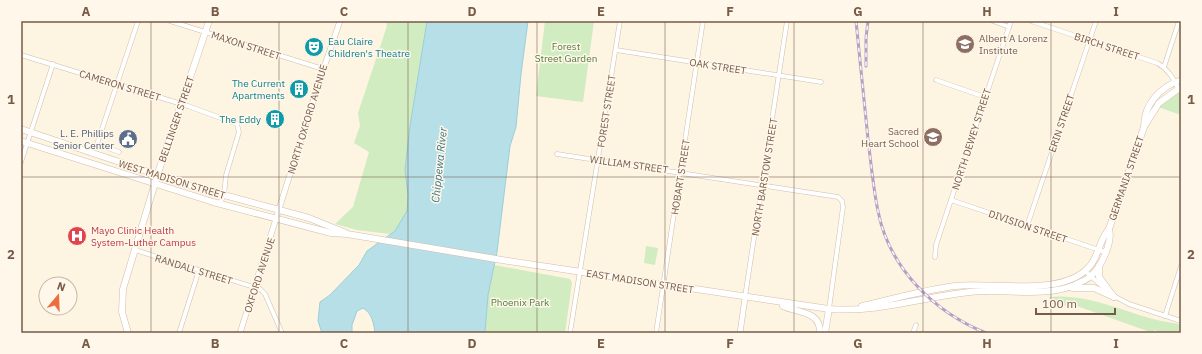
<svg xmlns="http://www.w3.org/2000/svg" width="1202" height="354" font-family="'IBM Plex Sans',sans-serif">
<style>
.green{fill:#d0ecc0}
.water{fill:#b6dfe8;stroke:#9bceda}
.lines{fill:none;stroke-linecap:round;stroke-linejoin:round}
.minor-casing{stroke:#d1beab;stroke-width:5}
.tertiary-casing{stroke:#d1beab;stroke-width:6}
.secondary-casing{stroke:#d5bda8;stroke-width:7}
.minor{stroke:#fff;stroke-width:4}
.tertiary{stroke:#fff;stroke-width:5}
.secondary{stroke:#fff;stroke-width:6}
.rail-casing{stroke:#b7a0c7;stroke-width:3}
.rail{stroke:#fff7ea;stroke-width:1.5;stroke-dasharray:4.5;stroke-linecap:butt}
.grid{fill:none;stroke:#775a47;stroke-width:1;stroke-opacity:0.55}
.labels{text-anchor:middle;stroke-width:3;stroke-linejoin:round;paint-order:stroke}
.education-label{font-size:10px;fill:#785e54;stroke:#fff7ea;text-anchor:start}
.culture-label{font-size:10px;fill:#0d838f;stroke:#fff7ea;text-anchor:end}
.street-label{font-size:10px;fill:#775a47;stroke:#fff7ea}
.park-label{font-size:10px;fill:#4f7d3e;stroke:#fff7ea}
.service-label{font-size:10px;fill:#4e5e75;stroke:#fff7ea;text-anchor:end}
.health-label{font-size:10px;fill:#be3a42;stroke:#fff7ea;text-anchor:start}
.water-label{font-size:11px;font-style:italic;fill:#3d7684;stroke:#fff7ea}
.neatline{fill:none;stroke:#775a47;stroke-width:1.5}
.grid-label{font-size:13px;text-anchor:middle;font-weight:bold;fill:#775a47}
</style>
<rect width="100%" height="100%" fill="#fdf4e2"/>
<g class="green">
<polygon points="386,21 427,21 410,126 405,170 408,195 407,211 395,231 390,234 357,230 335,224 353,207 369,152 354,143 360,126 358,113 387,26"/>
<polygon points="545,21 594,21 583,102 536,96"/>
<polygon points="1181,90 1181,115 1158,107"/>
<polygon points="646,246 658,248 655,265 644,263"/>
<polygon points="494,265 570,279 572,283 565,333 485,333 488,295"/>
<path d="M1049,297C1086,293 1122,311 1157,320C1165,322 1173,322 1181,325V333H1163L1154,330L1153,333L1077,306H1067L1060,304L1053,305Z"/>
</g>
<path class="water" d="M427,21H528L521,74L516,127L510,146L497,252L488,295L485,333H375C374,324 372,313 363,308L357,311L352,325V333H322L318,321L320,302L330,295L359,265L367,251L395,231L407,211L408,195L405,170L410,126Z"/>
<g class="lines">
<defs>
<g id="minor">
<polyline points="170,21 323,69"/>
<polyline points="993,21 1009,27"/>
<path d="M1031,21L1157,63C1168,69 1173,78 1178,88"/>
<polyline points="616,50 821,82"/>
<polyline points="21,55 188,106 237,124 239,132 226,175 224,195 220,203"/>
<polyline points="1164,67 1179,21"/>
<polyline points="936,80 985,97"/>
<polyline points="119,152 97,144 138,21"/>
<polyline points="557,154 838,197 842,201 843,207 829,309"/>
<polyline points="21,162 53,64"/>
<polyline points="951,200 1105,252"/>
<polyline points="1027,226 1096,21"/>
<polyline points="135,250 260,289 265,294 282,333"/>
<polyline points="935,257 936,245 951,200 1011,21"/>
<polyline points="1085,271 1104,288"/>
<polyline points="1112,295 1129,304 1181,321"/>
<polyline points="745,297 787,21"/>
<polyline points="1165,316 1181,266"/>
<polyline points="179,333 199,270"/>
<polyline points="570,333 620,21"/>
<polyline points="656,333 703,21"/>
<polyline points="913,333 916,325"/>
</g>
<g id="tertiary">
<polyline points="240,333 320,79 340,21"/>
<polyline points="740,333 745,298"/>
</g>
<g id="secondary">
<polyline points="1144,127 1159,103 1181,87"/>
<polyline points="21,129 191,186 309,218 346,233"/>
<path d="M21,141L213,202L331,233L347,234L508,261L829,309C877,313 922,297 970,292C1004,288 1043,298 1075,285C1080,282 1087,280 1091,276C1101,267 1113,242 1109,229"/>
<polyline points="1099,266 1099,277 1114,297"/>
<polyline points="1072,288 1094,288 1114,297"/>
<path d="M783,306C798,313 821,311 820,333"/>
<path d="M862,306C893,299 924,290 955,286C993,282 1055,296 1085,271C1099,260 1098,241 1109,229L1144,127C1144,104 1160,87 1181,80"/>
<polyline points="128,333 122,312 123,289 159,170 209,21"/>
<polyline points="825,333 829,309"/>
</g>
</defs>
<use href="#minor" class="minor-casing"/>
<use href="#tertiary" class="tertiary-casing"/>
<use href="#secondary" class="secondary-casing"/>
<use href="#minor" class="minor"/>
<use href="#tertiary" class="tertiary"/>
<use href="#secondary" class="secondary"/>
<defs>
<g id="rail">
<path d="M856,21C860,60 864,100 868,139C871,163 873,187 878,211C889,268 934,312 986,333"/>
<polyline points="866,66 866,38 868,21"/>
</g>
</defs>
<use href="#rail" class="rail-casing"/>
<use href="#rail" class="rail"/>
</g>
<path class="grid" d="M151,21V333M279,21V333M408,21V333M537,21V333M665,21V333M794,21V333M923,21V333M1051,21V333M21,177H1181"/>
<defs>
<symbol id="school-disc" viewBox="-11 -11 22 22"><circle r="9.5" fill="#8d6e63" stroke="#fff7ea"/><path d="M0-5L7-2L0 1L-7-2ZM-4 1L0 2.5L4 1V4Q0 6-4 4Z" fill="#fff"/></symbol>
<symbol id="theatre-disc" viewBox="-11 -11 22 22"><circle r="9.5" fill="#0f9aa8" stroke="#fff7ea"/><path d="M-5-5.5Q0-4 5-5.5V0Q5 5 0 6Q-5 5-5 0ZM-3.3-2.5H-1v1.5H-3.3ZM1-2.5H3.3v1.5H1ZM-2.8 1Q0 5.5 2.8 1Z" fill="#fff"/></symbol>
<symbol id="building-disc" viewBox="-11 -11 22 22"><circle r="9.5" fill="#0f9aa8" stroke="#fff7ea"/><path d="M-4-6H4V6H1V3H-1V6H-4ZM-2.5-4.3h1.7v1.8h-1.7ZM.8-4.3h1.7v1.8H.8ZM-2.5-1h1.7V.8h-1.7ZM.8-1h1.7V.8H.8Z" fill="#fff"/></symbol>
<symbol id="civic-disc" viewBox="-11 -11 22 22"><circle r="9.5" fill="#5c6f8a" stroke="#fff7ea"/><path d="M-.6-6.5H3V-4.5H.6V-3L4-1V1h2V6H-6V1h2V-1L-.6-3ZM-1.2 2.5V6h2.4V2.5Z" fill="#fff"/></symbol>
<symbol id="hospital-disc" viewBox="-11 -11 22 22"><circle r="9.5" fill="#e0444e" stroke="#fff7ea"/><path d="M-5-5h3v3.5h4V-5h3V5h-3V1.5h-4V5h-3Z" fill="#fff"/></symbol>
</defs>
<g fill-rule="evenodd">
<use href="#school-disc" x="954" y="33" width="22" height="22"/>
<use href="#theatre-disc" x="303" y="36" width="22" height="22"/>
<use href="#building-disc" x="288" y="78" width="22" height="22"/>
<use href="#building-disc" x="264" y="108" width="22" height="22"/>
<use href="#school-disc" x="922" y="126" width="22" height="22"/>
<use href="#civic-disc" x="117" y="128" width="22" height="22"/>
<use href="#hospital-disc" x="66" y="225" width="22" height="22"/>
</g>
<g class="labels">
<g class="education-label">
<text x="979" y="42">Albert A Lorenz<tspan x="979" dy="12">Institute</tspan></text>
<text x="919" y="135" text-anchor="end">Sacred<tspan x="919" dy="12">Heart School</tspan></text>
</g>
<g class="culture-label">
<text x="328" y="45" text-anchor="start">Eau Claire<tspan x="328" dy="12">Children's Theatre</tspan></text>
<text x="285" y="87">The Current<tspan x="285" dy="12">Apartments</tspan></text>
<text x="261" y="123">The Eddy</text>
</g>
<g class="street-label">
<text transform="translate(246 45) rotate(18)" y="4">MAXON STREET</text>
<text transform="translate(1107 46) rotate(18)" y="4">BIRCH STREET</text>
<text transform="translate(718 66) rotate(9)" y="4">OAK STREET</text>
<text transform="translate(120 85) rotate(17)" y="4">CAMERON STREET</text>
<text transform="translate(606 111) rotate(-81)" y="4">FOREST STREET</text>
<text transform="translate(176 119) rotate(-71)" y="4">BELLINGER STREET</text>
<text transform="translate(307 119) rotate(-73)" y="4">NORTH OXFORD AVENUE</text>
<text transform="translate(1061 123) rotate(-71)" y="4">ERIN STREET</text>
<text transform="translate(971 139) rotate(-72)" y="4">NORTH DEWEY STREET</text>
<text transform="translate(629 164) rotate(8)" y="4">WILLIAM STREET</text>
<text transform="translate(680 177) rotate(-81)" y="4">HOBART STREET</text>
<text transform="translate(764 177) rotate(-81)" y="4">NORTH BARSTOW STREET</text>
<text transform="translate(1126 178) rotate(-71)" y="4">GERMANIA STREET</text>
<text transform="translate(172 179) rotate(17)" y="4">WEST MADISON STREET</text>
<text transform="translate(1028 226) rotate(19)" y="4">DIVISION STREET</text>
<text transform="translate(194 269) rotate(17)" y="4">RANDALL STREET</text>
<text transform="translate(259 275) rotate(-72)" y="4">OXFORD AVENUE</text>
<text transform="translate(640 281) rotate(9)" y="4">EAST MADISON STREET</text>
</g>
<g class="park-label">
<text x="566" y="50">Forest<tspan x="566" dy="12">Street Garden</tspan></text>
<text x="520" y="306">Phoenix Park</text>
</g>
<g class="service-label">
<text x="114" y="137">L. E. Phillips<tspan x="114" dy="12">Senior Center</tspan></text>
</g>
<g class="health-label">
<text x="91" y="234">Mayo Clinic Health<tspan x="91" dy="12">System-Luther Campus</tspan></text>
</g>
<g class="water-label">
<text transform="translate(439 165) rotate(-84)" y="4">Chippewa River</text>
</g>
</g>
<rect width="1202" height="354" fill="none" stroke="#fff7ea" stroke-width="44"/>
<g transform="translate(58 296) rotate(19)"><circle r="19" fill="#fff7ea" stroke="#c9b8a9"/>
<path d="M0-3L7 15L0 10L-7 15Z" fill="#ee6d40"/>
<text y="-6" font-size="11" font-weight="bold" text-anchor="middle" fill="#775a47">N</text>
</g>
<path d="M1036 308v6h79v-6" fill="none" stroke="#775a47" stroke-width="2"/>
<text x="1042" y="308" font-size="12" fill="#775a47" stroke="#fff7ea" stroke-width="3" paint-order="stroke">100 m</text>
<rect x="22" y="22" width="1158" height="310" class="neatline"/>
<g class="grid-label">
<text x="86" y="16">A</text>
<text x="215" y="16">B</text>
<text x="344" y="16">C</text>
<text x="472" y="16">D</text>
<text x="601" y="16">E</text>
<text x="730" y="16">F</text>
<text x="858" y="16">G</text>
<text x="987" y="16">H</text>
<text x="1116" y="16">I</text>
<text x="11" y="104">1</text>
<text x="1191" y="104">1</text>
<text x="11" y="259">2</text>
<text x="1191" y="259">2</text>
<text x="86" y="348">A</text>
<text x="215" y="348">B</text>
<text x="344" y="348">C</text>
<text x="472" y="348">D</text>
<text x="601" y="348">E</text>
<text x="730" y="348">F</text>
<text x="858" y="348">G</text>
<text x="987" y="348">H</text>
<text x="1116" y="348">I</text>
</g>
</svg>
